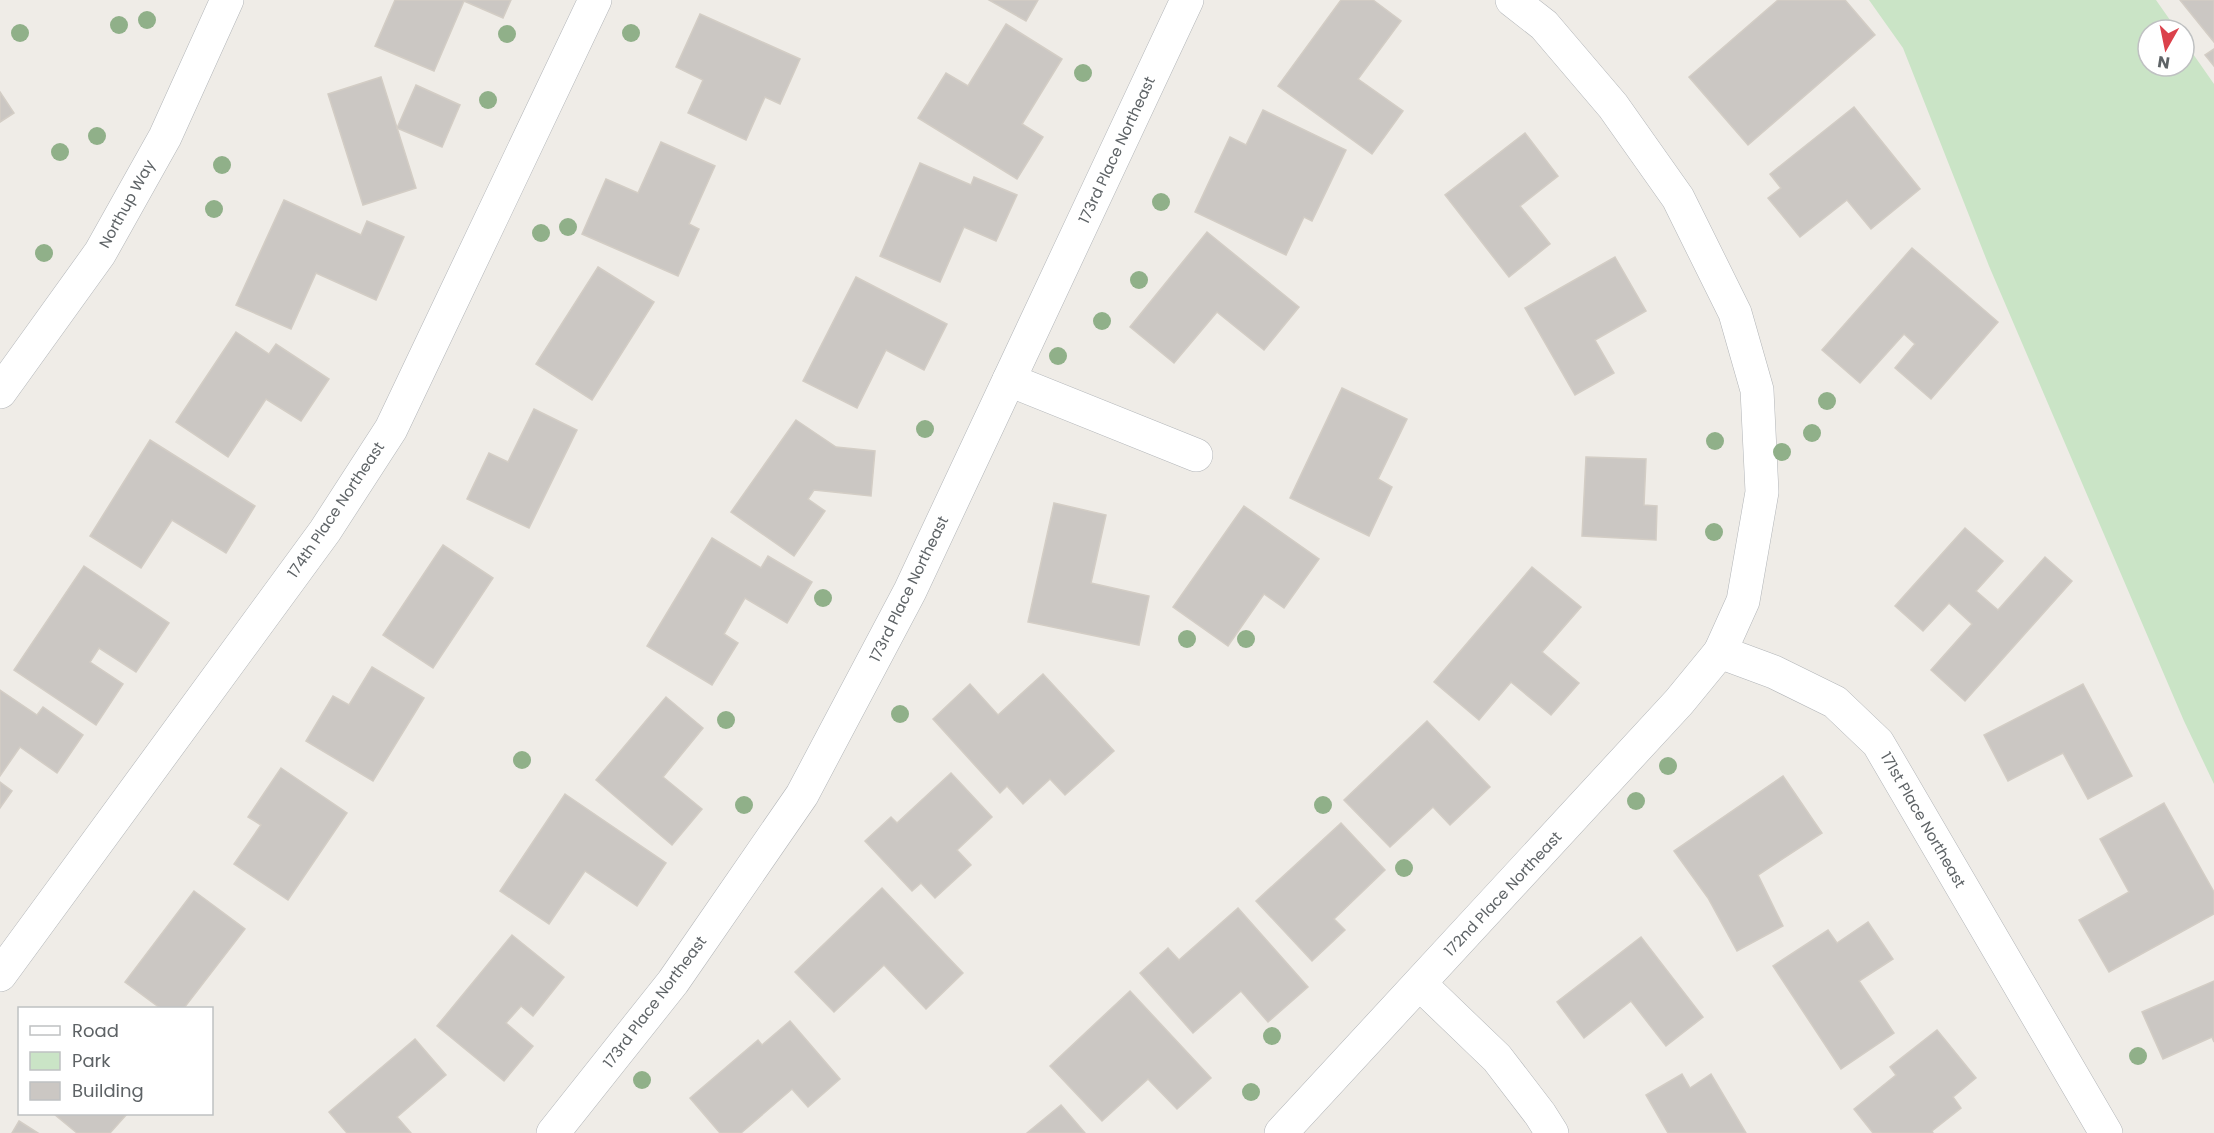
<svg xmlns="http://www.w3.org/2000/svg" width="2214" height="1133" font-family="Poppins,sans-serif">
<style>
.green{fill:#cae4c6}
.building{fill:#cbc7c3;stroke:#d3cdc5;stroke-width:1.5}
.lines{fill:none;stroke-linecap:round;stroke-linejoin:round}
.minor-casing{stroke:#b2b5b8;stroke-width:34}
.minor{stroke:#fff;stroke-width:33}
.tree{fill:#90b089}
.labels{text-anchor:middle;stroke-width:4.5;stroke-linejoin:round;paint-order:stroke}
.street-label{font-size:15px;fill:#5e6366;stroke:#fff}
</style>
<rect width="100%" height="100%" fill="#efece7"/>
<polygon class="green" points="1869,0 2156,0 2177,30 2148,30 2148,66 2184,66 2184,41 2214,84 2214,784 2184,721 1989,266 1903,48"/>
<g class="building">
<polygon points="395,0 511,0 503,18 464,1 434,71 375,46"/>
<polygon points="989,0 1038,0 1026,21"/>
<polygon points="1341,0 1373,0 1401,21 1358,79 1403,111 1372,154 1278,86"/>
<polygon points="1778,0 1845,0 1875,35 1748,145 1689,77"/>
<polygon points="2180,0 2214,0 2214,42"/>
<polygon points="700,14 800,59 780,104 765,97 746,140 688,113 703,80 676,67"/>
<polygon points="1006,24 1062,59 1022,124 1043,137 1017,179 918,118 946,73 968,86"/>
<polygon points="2214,49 2214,66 2205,55"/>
<polygon points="381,77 416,188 363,205 328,94"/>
<polygon points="416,85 460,105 442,147 397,128"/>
<polygon points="0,92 14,113 0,122"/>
<polygon points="1854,107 1920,189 1871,229 1847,200 1800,237 1768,198 1781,188 1770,174"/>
<polygon points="1263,110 1346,150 1312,221 1304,217 1286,255 1195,212 1230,137 1246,145"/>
<polygon points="1525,133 1558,176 1520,206 1550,244 1509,277 1445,195"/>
<polygon points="661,142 715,166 689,224 699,229 678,276 582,234 606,179 638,193"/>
<polygon points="920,163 971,185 974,177 1017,195 996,241 964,227 940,282 880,256"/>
<polygon points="284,200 361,235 367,221 404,237 376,300 316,273 291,329 236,305"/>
<polygon points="1207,232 1299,307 1264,350 1217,312 1174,363 1130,327"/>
<polygon points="1912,248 1998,322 1931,399 1895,368 1915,344 1904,334 1860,383 1822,350"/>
<polygon points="1615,257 1646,311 1595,340 1614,373 1575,395 1525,308"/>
<polygon points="598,267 654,302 592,400 536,364"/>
<polygon points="856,277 947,324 924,370 886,350 857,408 803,381"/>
<polygon points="236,332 269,354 276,344 329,379 301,421 266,399 228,457 176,422"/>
<polygon points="1342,388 1407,419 1378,479 1392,487 1369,536 1290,498"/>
<polygon points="534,409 577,430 529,528 467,499 489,453 508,462"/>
<polygon points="796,420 836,447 875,451 871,496 814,490 808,499 825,511 794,556 731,512"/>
<polygon points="150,440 255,506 226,553 172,520 141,568 90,536"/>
<polygon points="1586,457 1646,459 1644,505 1657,506 1656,540 1582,536"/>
<polygon points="1054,503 1106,515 1091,583 1149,596 1139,645 1028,622"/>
<polygon points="1244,506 1319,559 1284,608 1264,594 1228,646 1173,607"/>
<polygon points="1965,528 2003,561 1976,591 1998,610 2045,557 2072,581 1965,701 1931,670 1972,624 1949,603 1923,631 1895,606"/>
<polygon points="712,538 761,568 768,556 812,582 787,623 745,598 724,634 738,643 712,685 647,646"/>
<polygon points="443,545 493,578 433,668 383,635"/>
<polygon points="84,566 169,623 136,672 99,648 90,662 123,684 96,725 14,670"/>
<polygon points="1532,567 1581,607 1542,652 1579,683 1551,715 1511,682 1479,720 1434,682"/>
<polygon points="372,667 424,698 373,781 306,741 333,696 349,705"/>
<polygon points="1043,674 1114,751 1065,795 1050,779 1023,804 1007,786 1000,793 933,719 970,684 998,715"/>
<polygon points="2083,684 2132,776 2088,799 2063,753 2008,781 1984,735"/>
<polygon points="0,690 37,715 43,707 83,735 57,773 20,747 0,776"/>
<polygon points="666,697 703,728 663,777 702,809 672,845 596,780"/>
<polygon points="1427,721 1490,787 1450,825 1433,807 1390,847 1344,800"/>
<polygon points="281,768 347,813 288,900 234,864 261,825 248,817"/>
<polygon points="951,773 992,817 957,850 971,865 935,898 921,883 912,891 865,841 891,817 897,823"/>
<polygon points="1783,776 1822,833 1758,875 1783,926 1737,951 1708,898 1674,851"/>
<polygon points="0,782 12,791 0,808"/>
<polygon points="565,794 666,863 637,906 585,871 549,924 500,891"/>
<polygon points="2164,803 2214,892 2214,914 2109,972 2079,920 2129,892 2100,839"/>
<polygon points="1341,823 1385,870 1334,919 1345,930 1312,961 1256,901"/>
<polygon points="882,888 963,973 926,1009 884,965 834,1012 795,972"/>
<polygon points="194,891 245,929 184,1008 160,1008 125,982"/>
<polygon points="1238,908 1308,987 1268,1022 1241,991 1193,1033 1140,973 1168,948 1179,960"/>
<polygon points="1868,922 1893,959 1859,981 1894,1033 1841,1069 1773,966 1828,930 1837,943"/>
<polygon points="512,935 564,977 533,1016 521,1006 506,1023 533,1046 504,1081 437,1026"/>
<polygon points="1641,937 1703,1017 1666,1046 1631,1001 1584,1038 1557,1002"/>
<polygon points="2214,981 2214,1042 2212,1037 2163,1059 2142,1012"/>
<polygon points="1130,991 1211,1078 1177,1109 1148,1079 1102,1121 1050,1066"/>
<polygon points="790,1021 840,1079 808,1107 792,1089 741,1133 720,1133 690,1098 758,1040 762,1045"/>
<polygon points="1937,1030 1976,1078 1953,1097 1961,1108 1932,1131 1933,1133 1873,1133 1854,1109 1896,1075 1890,1067"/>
<polygon points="415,1039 446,1075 397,1117 411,1133 347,1133 329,1112"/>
<polygon points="1682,1074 1690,1088 1711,1074 1746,1133 1668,1133 1646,1095"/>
<polygon points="1061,1105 1085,1133 1027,1133"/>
<polygon points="54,1114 127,1114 110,1133 77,1133"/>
<polygon points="19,1121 38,1133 12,1133"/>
</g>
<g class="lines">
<defs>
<g id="minor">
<polyline points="1512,0 1544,25 1613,106 1678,198 1735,313 1757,390 1762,492 1743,601 1720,652 1774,672 1835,702 1878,743 2106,1133"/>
<polyline points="1009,380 1196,455"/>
<polyline points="0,392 100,253 165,137 227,0"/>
<polyline points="0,975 325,531 391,429 595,0"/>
<polyline points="1420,984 1497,1058 1540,1114 1552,1133"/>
<polyline points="553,1133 673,982 802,795 910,591 1187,0"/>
<polyline points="1281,1133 1679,702 1720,652"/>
</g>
</defs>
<use href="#minor" class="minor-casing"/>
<use href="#minor" class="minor"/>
</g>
<g class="tree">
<circle cx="147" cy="20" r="9"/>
<circle cx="119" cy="25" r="9"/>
<circle cx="20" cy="33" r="9"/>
<circle cx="631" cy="33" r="9"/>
<circle cx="507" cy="34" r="9"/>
<circle cx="1083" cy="73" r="9"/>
<circle cx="488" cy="100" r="9"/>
<circle cx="97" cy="136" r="9"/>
<circle cx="60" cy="152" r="9"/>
<circle cx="222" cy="165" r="9"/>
<circle cx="1161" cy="202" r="9"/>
<circle cx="214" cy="209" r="9"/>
<circle cx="568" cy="227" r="9"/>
<circle cx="541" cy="233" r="9"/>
<circle cx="44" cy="253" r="9"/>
<circle cx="1139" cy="280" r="9"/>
<circle cx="1102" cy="321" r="9"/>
<circle cx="1058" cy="356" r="9"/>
<circle cx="1827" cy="401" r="9"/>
<circle cx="925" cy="429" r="9"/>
<circle cx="1812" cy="433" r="9"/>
<circle cx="1715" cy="441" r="9"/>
<circle cx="1782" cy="452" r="9"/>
<circle cx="1714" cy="532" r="9"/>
<circle cx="823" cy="598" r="9"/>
<circle cx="1187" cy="639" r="9"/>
<circle cx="1246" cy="639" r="9"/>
<circle cx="900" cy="714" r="9"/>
<circle cx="726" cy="720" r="9"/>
<circle cx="522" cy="760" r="9"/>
<circle cx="1668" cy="766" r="9"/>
<circle cx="1636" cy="801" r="9"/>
<circle cx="744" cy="805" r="9"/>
<circle cx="1323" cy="805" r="9"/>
<circle cx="1404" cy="868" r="9"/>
<circle cx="1272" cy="1036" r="9"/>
<circle cx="2138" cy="1056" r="9"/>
<circle cx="642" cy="1080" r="9"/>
<circle cx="1251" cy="1092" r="9"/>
</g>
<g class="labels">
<g class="street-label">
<text transform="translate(1117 150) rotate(-65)" y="5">173rd Place Northeast</text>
<text transform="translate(127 204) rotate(-61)" y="5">Northup Way</text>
<text transform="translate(336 510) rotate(-56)" y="5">174th Place Northeast</text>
<text transform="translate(909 589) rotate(-64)" y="5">173rd Place Northeast</text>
<text transform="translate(1923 820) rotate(60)" y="5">171st Place Northeast</text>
<text transform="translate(1503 894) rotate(-47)" y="5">172nd Place Northeast</text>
<text transform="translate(655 1002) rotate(-53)" y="5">173rd Place Northeast</text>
</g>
</g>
<rect x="18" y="1007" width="195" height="108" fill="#ffffff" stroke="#bfc1c2" stroke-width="1.5"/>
<rect x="30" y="1026" width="30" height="9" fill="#ffffff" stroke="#bfc1c2" stroke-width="1.5"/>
<text x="72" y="1037" font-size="18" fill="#5e6366">Road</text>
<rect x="30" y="1052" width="30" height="18" fill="#cae4c6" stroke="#bfc1c2" stroke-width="1.5"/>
<text x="72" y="1067" font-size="18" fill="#5e6366">Park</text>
<rect x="30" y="1082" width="30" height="18" fill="#cbc7c3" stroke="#bfc1c2" stroke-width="1.5"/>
<text x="72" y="1097" font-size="18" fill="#5e6366">Building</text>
<g transform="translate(2166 48) rotate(189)"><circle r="28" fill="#ffffff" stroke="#bfc1c2" stroke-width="1.5"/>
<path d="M0-4.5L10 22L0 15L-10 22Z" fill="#db414b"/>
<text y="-9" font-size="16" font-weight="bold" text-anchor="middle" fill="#5e6366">N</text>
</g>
</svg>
